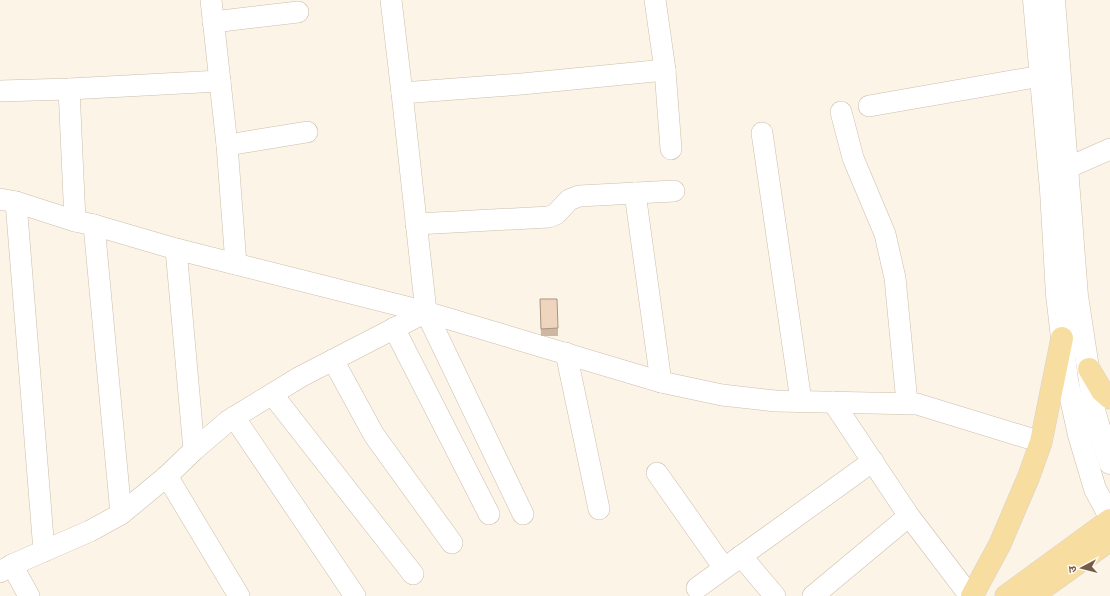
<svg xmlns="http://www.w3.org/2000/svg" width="1110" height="596" font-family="Lato,'Noto Sans Devanagari',sans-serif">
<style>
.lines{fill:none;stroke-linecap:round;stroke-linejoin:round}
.street-casing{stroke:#cdbdac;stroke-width:22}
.secondary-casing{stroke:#d0bdaa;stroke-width:23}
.primary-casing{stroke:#d8d1cd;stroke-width:23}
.street{stroke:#fff;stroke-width:21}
.secondary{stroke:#fff;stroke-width:22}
.primary{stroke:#f8dda0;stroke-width:22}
.wall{fill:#ceb7a3}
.building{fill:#f0d5be;stroke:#a89585}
</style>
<rect width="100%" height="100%" fill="#fcf4e6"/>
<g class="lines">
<defs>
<g id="street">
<polyline points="211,0 227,145 236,264"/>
<polyline points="655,0 665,70 671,149"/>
<polyline points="213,22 298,12"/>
<polyline points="69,89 75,221"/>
<polyline points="0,91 69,89 220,81"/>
<polyline points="402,93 522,84 665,70"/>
<polyline points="869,106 1041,76"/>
<polyline points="841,112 853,158 885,234 895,278 907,403"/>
<polyline points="762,133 801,401"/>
<polyline points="227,145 307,132"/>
<polyline points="1067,168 1110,149"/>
<polyline points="635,193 661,382"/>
<polyline points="0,199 16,202 75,221 94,225 176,249 426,312 661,382 722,395 775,401 917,404 1041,442"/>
<polyline points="16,202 44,551"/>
<polyline points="416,224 549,217 556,214 569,200 579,196 674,191"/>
<polyline points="94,225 121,514"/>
<polyline points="176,249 194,450"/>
<polyline points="426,312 523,514"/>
<polyline points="394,328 489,514"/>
<polyline points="566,353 599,509"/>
<polyline points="333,360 374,435 452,543"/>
<polyline points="272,394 413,574"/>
<polyline points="833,402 909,516 970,596"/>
<polyline points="234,417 355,596"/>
<polyline points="657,473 724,568"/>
<polyline points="167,476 239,596"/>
<polyline points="741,556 775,596"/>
<polyline points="12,565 29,596"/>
<polyline points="0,572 12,565 90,531 121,514 167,476 194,450 228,421 300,377 426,312 402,93 391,0"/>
<polyline points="697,588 873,461"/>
<polyline points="813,596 909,516"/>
</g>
<g id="secondary">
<polyline points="1034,0 1051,190 1057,295 1067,380 1079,435 1095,489 1110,517"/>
<polyline points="1054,0 1077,296 1095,414 1110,463"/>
</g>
<g id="primary">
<polyline points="1089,369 1102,391 1110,398"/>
<polyline points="972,596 1000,544 1029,476 1041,442 1062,338"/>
<polyline points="1006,596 1110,520"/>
<polyline points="1032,596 1110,540"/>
</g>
</defs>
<use href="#street" class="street-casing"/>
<use href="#secondary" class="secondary-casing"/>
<use href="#primary" class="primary-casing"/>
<use href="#street" class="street"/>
<use href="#secondary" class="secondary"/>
<use href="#primary" class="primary"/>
</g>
<polygon class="wall" points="540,299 558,328 558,336 541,336"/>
<polygon class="building" points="540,299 557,299 558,328 541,329"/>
<g transform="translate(1082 568) rotate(263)" stroke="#fff8ec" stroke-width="3" paint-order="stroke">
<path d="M0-3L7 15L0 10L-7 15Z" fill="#745c4b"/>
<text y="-6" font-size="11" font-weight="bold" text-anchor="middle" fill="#745c4b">उ</text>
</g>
</svg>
